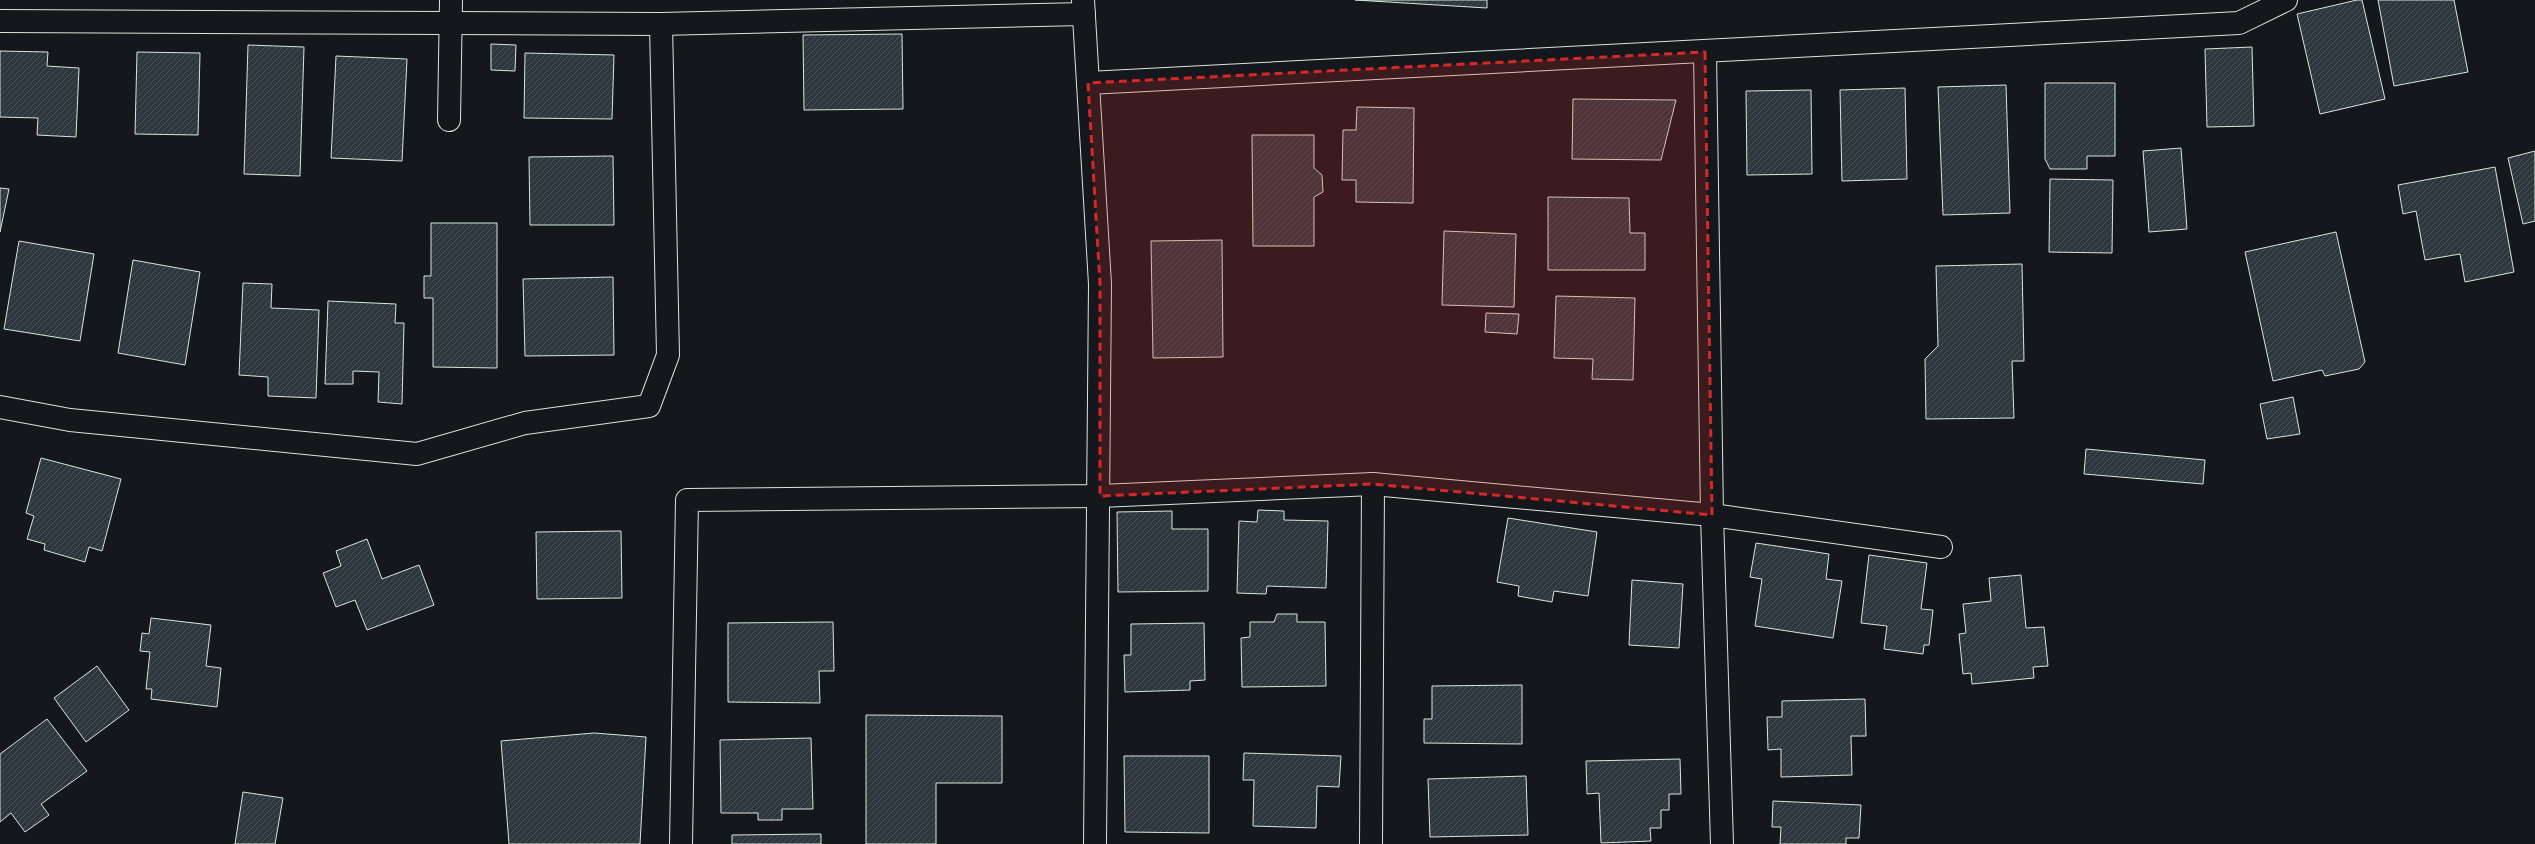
<svg xmlns="http://www.w3.org/2000/svg" width="2535" height="844" font-family="Roboto,sans-serif">
<style>
.building{fill:url(#building-hatch);stroke:#d8e6dc}
.lines{fill:none;stroke-linecap:round;stroke-linejoin:round}
.minor-casing{stroke:#d8e6dc;stroke-width:24}
.minor{stroke:#14181c;stroke-width:22}
.marked{fill:#d62828;fill-opacity:0.2;stroke:#d62828;stroke-width:3;stroke-dasharray:8 5;stroke-linejoin:round}
</style>
<defs>
<pattern id="building-hatch" width="6" height="6" patternUnits="userSpaceOnUse"><rect width="6" height="6" fill="#2c363c"/><path d="M-1 1l2-2M0 6l6-6M5 7l2-2" fill="none" stroke="#4a5358"/></pattern>
</defs>
<rect width="100%" height="100%" fill="#14181c"/>
<g class="building">
<polygon points="1355,0 1487,0 1487,8"/>
<polygon points="2357,0 2362,0 2385,99 2320,114 2297,14"/>
<polygon points="2378,0 2454,0 2468,72 2394,86"/>
<polygon points="902,34 903,109 804,110 803,35"/>
<polygon points="491,44 516,45 515,71 491,70"/>
<polygon points="248,45 304,47 300,176 244,174"/>
<polygon points="2252,47 2254,126 2207,127 2205,49"/>
<polygon points="0,51 48,52 47,66 79,68 76,137 37,135 38,118 0,117"/>
<polygon points="137,52 200,53 198,135 135,134"/>
<polygon points="525,53 614,55 612,119 524,118"/>
<polygon points="336,56 407,59 402,161 331,158"/>
<polygon points="2045,83 2115,83 2115,156 2087,156 2087,169 2050,169 2045,159"/>
<polygon points="2006,85 2010,213 1943,215 1938,87"/>
<polygon points="1905,88 1907,179 1842,181 1840,90"/>
<polygon points="1811,90 1812,174 1747,175 1746,91"/>
<polygon points="1573,99 1676,100 1661,160 1572,159"/>
<polygon points="1357,107 1414,108 1413,203 1356,202 1356,180 1342,180 1343,130 1356,130"/>
<polygon points="1252,135 1314,135 1314,168 1322,175 1323,192 1314,197 1314,246 1253,246"/>
<polygon points="2181,148 2187,229 2149,232 2143,151"/>
<polygon points="2535,151 2535,221 2523,224 2508,158"/>
<polygon points="613,156 614,225 530,225 529,157"/>
<polygon points="2495,167 2514,272 2465,282 2460,254 2425,260 2416,211 2403,214 2398,185"/>
<polygon points="2050,179 2113,180 2112,253 2049,252"/>
<polygon points="0,188 9,189 0,232"/>
<polygon points="1548,197 1629,198 1630,233 1645,233 1645,270 1548,270"/>
<polygon points="431,223 497,223 497,368 433,367 433,298 424,298 424,276 431,276"/>
<polygon points="1444,231 1516,234 1514,307 1442,305"/>
<polygon points="2336,232 2365,362 2359,369 2325,376 2322,370 2273,381 2245,252"/>
<polygon points="1222,240 1223,357 1153,358 1151,241"/>
<polygon points="19,241 94,254 80,341 4,329"/>
<polygon points="133,260 200,272 185,365 118,353"/>
<polygon points="2022,264 2024,361 2012,361 2014,418 1926,419 1925,359 1938,346 1936,266"/>
<polygon points="613,277 614,355 525,356 523,279"/>
<polygon points="243,283 272,284 271,308 319,310 316,398 268,396 268,377 239,375"/>
<polygon points="1556,296 1635,298 1633,380 1592,379 1593,359 1554,358"/>
<polygon points="328,301 396,304 395,323 404,323 402,404 378,402 379,372 353,371 353,384 325,384"/>
<polygon points="1486,313 1519,314 1517,334 1485,332"/>
<polygon points="2293,397 2300,434 2267,439 2260,404"/>
<polygon points="2086,449 2205,460 2203,484 2084,474"/>
<polygon points="41,458 121,479 102,551 89,547 85,562 44,550 45,544 27,539 34,516 26,513"/>
<polygon points="1258,510 1284,511 1284,520 1328,521 1326,588 1267,586 1266,594 1237,593 1239,521 1257,522"/>
<polygon points="1172,511 1172,529 1208,529 1208,591 1118,592 1117,512"/>
<polygon points="1508,518 1597,532 1588,596 1554,591 1552,602 1518,596 1519,586 1497,582"/>
<polygon points="621,531 622,598 537,599 536,532"/>
<polygon points="367,539 382,579 419,565 434,605 367,630 355,600 336,607 323,573 341,566 336,551"/>
<polygon points="1756,543 1829,554 1826,579 1842,581 1833,638 1755,626 1762,579 1750,577"/>
<polygon points="1869,555 1927,563 1921,609 1933,610 1929,645 1924,645 1923,654 1884,649 1887,626 1861,623"/>
<polygon points="2021,575 2026,628 2044,627 2048,666 2033,667 2034,678 1972,684 1971,673 1963,674 1959,634 1966,633 1963,604 1991,601 1989,578"/>
<polygon points="1632,580 1683,584 1679,648 1629,645"/>
<polygon points="1277,614 1297,614 1297,622 1325,622 1326,686 1242,687 1241,638 1250,637 1250,622 1274,622"/>
<polygon points="151,618 211,625 206,666 221,668 217,707 151,699 152,689 146,689 150,652 140,651 142,633 149,634"/>
<polygon points="833,622 834,671 819,671 820,703 728,702 728,623"/>
<polygon points="1204,623 1205,680 1190,681 1190,690 1125,692 1124,655 1131,655 1131,624"/>
<polygon points="97,666 129,710 86,742 54,698"/>
<polygon points="1522,685 1522,744 1424,743 1424,719 1432,719 1432,686"/>
<polygon points="1865,699 1866,736 1851,736 1852,775 1781,777 1781,749 1768,750 1767,717 1782,717 1782,701"/>
<polygon points="866,715 1002,716 1002,783 936,783 936,844 866,844"/>
<polygon points="47,719 87,771 41,804 49,815 25,832 11,813 0,822 0,754"/>
<polygon points="594,733 646,737 640,844 509,844 501,741"/>
<polygon points="811,738 813,809 782,809 782,820 758,820 758,813 721,813 720,740"/>
<polygon points="1244,753 1341,756 1339,787 1317,786 1316,828 1253,826 1254,780 1243,780"/>
<polygon points="1124,756 1209,756 1209,833 1125,832"/>
<polygon points="1680,759 1681,794 1669,794 1669,810 1661,810 1661,828 1650,828 1651,841 1601,843 1599,793 1587,794 1586,761"/>
<polygon points="1526,776 1528,835 1430,837 1428,779"/>
<polygon points="243,792 283,798 275,844 235,844"/>
<polygon points="1773,801 1861,805 1859,838 1846,838 1846,844 1780,844 1781,827 1772,827"/>
<polygon points="821,834 821,844 732,844 732,835"/>
</g>
<g class="lines">
<defs>
<g id="minor">
<polyline points="1083,0 1100,284 1095,844"/>
<polyline points="0,21 661,24 1084,14"/>
<polyline points="1705,52 1712,515 1722,844"/>
<polyline points="1088,83 2239,23 2286,0"/>
<polyline points="449,120 451,0"/>
<polyline points="0,407 70,420 417,454 525,423 649,406 668,355 661,24"/>
<polyline points="681,844 687,500 1100,496 1373,484 1712,515 1941,547"/>
<polyline points="1371,844 1373,484"/>
</g>
</defs>
<use href="#minor" class="minor-casing"/>
<use href="#minor" class="minor"/>
</g>
<path class="marked" d="M1705,52L1712,515L1373,484L1100,496V284L1088,83Z"/>
</svg>
